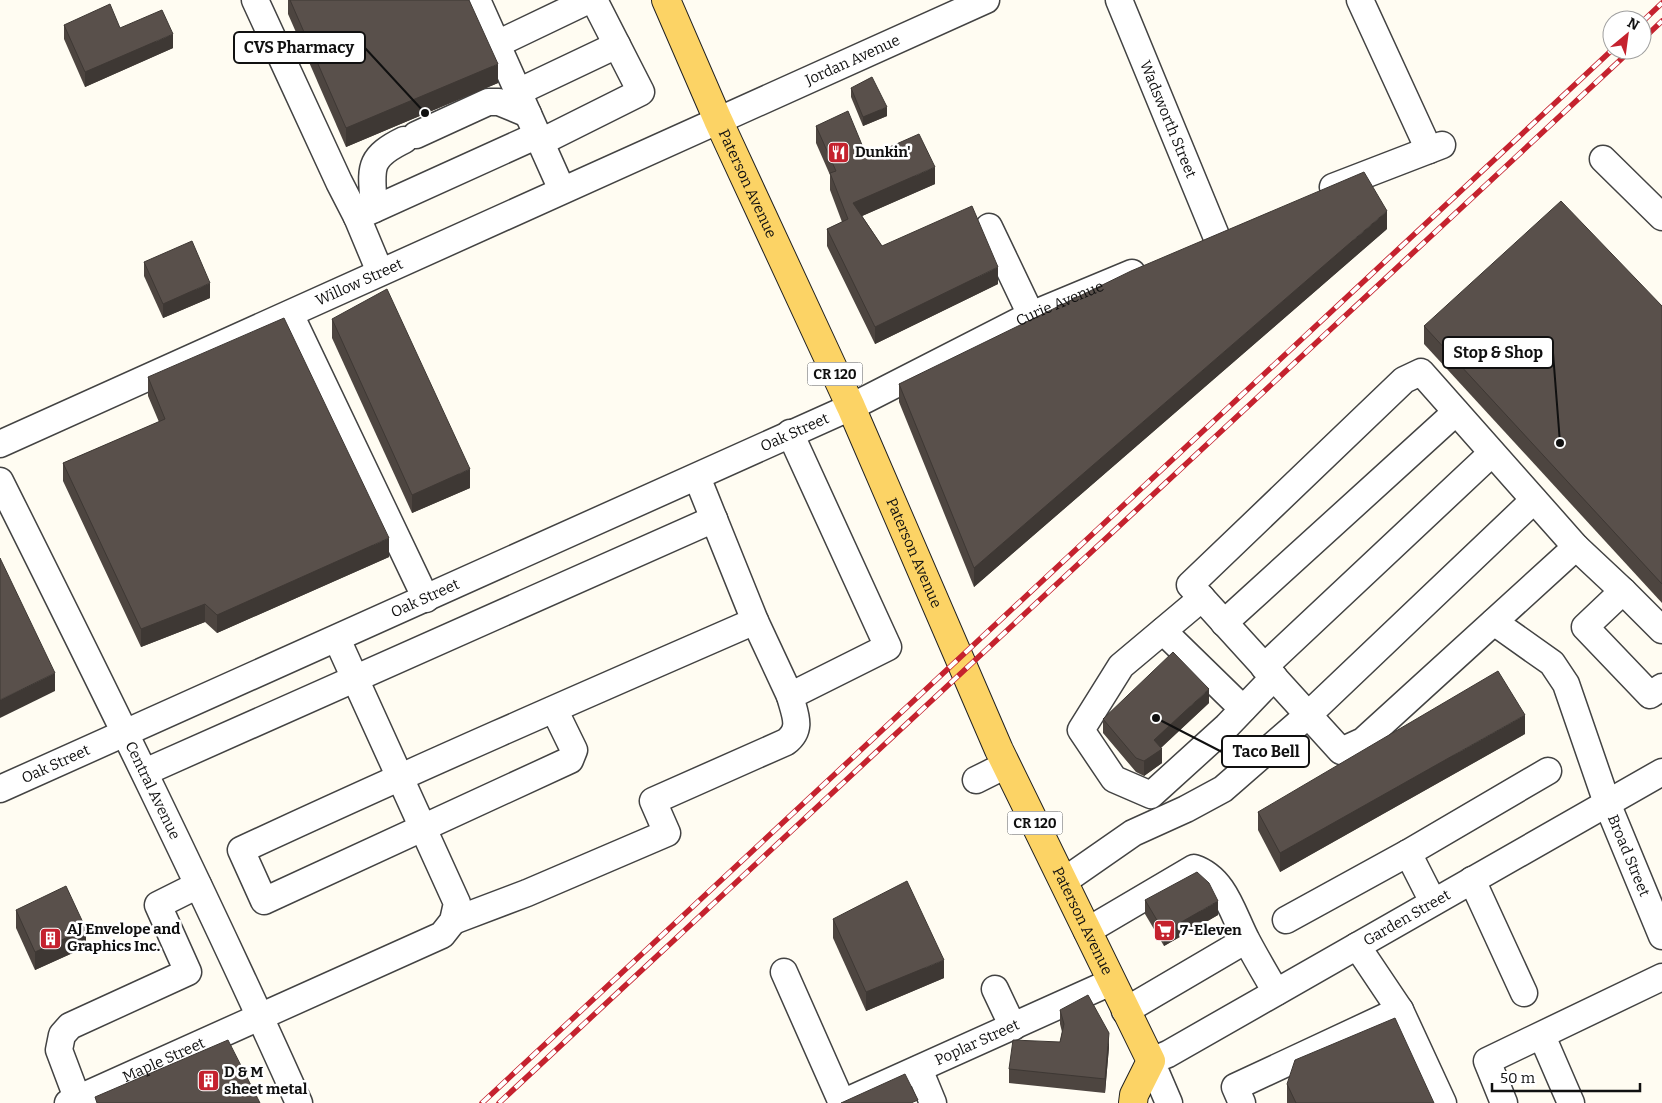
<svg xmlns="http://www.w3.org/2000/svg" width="1662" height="1103" font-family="Bitter,serif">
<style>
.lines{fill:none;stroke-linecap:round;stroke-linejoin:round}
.minor-casing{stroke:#434343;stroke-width:29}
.major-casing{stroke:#212121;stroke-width:30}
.minor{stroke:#fff;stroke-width:26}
.major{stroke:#fcd365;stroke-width:28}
.rail-casing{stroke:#c5222e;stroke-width:5.5}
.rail{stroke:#fff;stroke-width:4;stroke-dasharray:11;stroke-linecap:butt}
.wall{fill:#4d4540}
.shaded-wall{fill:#3e3834}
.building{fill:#59504b;stroke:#3e3834}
.labels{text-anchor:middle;stroke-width:5;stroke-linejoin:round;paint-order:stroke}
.shield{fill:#fff;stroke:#585858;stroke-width:1}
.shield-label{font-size:14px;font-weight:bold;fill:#101010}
.street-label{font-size:15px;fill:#101010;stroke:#fff}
.poi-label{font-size:15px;font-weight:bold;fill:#101010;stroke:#fff;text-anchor:start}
.leader{fill:none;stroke:#101010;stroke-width:2}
.callout-dot{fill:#101010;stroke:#fff;stroke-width:2}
.callout{fill:#fff;stroke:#101010;stroke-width:2}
.callout-label{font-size:16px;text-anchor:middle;font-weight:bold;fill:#101010}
</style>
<rect width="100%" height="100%" fill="#fffcf2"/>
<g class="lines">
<defs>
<g id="minor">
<polyline points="255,0 339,182 357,217"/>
<polyline points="477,0 562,190"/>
<path id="s1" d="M1119,0L1217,238"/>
<polyline points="1360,0 1429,150"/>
<polyline points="497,44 589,0"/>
<polyline points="518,92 617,45"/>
<polyline points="416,135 488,102 499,102 528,114"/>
<polyline points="541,142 641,92 594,0"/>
<polyline points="1603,159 1662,217"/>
<polyline points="1333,187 1442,145"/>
<path d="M374,209C372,170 365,159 404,140"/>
<polyline points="989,227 1031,315"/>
<polyline points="380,272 357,217 538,135"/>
<polyline points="290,314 426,599"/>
<polygon points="1421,372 1576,547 1363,741 1341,751 1190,585 1404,380"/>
<path id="s2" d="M0,444L986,0"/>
<path id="s3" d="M0,481C103,687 205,893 299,1103"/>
<polyline points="1576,547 1623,591"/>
<polyline points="1202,598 1121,666 1081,730 1114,779 1151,795 1227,726 1274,677"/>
<polyline points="755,621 790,696"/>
<path id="s4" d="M1494,622L1552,663L1566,684L1607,803L1662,936"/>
<polyline points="1224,623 1456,412"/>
<polyline points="1662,630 1623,591 1585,627 1650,695 1662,687"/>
<polyline points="1163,631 1243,709"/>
<polyline points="1264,667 1492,453"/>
<path d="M554,709L574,750L570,760L264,901L241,850C411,771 583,696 755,621L697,477"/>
<polyline points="145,772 714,519"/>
<polyline points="976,780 1006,765"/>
<path id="s5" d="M0,789L851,407L1031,315L1132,273"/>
<polyline points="1408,853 1548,771"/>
<polyline points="1472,880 1524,993"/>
<polyline points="1064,881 1133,833 1186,809 1223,789 1308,715 1534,500"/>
<polyline points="1286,920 1408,853 1433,902"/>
<path d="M453,921L527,893L667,833L653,801L786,742C803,729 795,715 790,696L888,647L790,433"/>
<path d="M1087,931L1194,868C1225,878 1233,915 1247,941C1256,958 1266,975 1276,992"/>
<polyline points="1357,946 1400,1010 1443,1103"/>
<polyline points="784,972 842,1103"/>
<polyline points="995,989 1013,1027"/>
<polyline points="1125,1011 1246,940"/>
<polyline points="1542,1036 1571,1103"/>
<polyline points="919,1069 933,1103"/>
<path id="s6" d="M68,1103L442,935L453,921L457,903L337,639"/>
<polyline points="79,1103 59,1050 62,1035 70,1026 188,972 158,905 198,885"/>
<path id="s7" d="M842,1103L1111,982"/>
<path id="s8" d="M1169,1103L1151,1061L1168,1054L1662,772"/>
<polyline points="1242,1103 1235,1087 1400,1010"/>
<polyline points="1504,1103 1487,1061 1662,977"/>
</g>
<g id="major">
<path id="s9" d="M666,0L718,120L851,407L999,750L1151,1061L1134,1095L1133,1103"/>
</g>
</defs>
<use href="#minor" class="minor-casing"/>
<use href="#major" class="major-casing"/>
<use href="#minor" class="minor"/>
<use href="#major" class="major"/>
<defs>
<g id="rail">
<polyline points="1642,22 1662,3"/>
<polyline points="1642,40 1662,21"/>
<polyline points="482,1103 1612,50"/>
<polyline points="499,1103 1631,50"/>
</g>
</defs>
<use href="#rail" class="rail-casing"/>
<use href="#rail" class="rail"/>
</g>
<g class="wall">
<polygon points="288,0 469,0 498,83 346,147 288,14"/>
<polygon points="64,25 120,28 173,48 85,87 64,39"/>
<polygon points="851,88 887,116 863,126 851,97"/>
<polygon points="816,126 867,157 935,184 862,216 882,246 998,284 875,344 827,246 827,229 842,222 830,190 830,175 816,143"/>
<polygon points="1387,229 974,587 899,402 899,384"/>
<polygon points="144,262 210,298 163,318 144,276"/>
<polygon points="1662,306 1662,603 1424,344 1424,326"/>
<polygon points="332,319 470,488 412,513 332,338"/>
<polygon points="148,377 389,557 217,633 205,622 141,647 63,481 63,463 159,422 148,396"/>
<polygon points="1209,703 1161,748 1162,763 1144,776 1136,772 1103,733 1103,719"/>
<polygon points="1525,734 1280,872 1258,830 1258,812"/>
<polygon points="1145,900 1218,915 1164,946 1145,914"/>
<polygon points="16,910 86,947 35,970 16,928"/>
<polygon points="833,919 944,978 866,1011 833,938"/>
<polygon points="1060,1010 1109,1047 1105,1093 1009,1083 1009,1069 1060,1042 1062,1032 1060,1024"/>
<polygon points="1287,1084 1434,1103 1287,1103"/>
</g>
<g class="shaded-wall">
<polygon points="173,34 173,48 85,87 85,72"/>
<polygon points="498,64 498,83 346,147 346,128"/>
<polygon points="887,107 887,116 863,126 863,117"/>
<polygon points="935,167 935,184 853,220 853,203"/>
<polygon points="1387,211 1387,229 974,587 974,568"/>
<polygon points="998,267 998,284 875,344 875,327"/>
<polygon points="210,283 210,298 163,318 163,304"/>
<polygon points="470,469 470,488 412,513 412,495"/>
<polygon points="389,538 389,557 217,633 217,615"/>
<polygon points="205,604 205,622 141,647 141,629"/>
<polygon points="55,673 55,691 0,718 0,700"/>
<polygon points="1209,689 1209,703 1154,754 1154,740"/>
<polygon points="1525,715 1525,734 1280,872 1280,853"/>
<polygon points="1162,749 1162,763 1144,776 1144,761"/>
<polygon points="1218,901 1218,915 1164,946 1164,932"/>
<polygon points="86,929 86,947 35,970 35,952"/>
<polygon points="944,960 944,978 866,1011 866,992"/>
<polygon points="1109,1033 1109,1047 1105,1093 1105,1079"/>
</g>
<g class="building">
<polygon points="290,0 469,0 498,64 346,128"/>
<polygon points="110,4 120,28 162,10 173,34 85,72 64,25"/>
<polygon points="872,77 887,107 863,117 851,88"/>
<polygon points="848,111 867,157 919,134 935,167 853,203 882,246 972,206 998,267 875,327 827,229 848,219 830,173 836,171 816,126"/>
<polygon points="1364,172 1387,211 974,568 899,384 1131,271"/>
<polygon points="1561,201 1662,306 1662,584 1424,326"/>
<polygon points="192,241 210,283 163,304 144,262"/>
<polygon points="387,289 470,469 412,495 332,319"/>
<polygon points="284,318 389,538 217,615 205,604 141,629 63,463 165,419 148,377"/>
<polygon points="0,558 55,673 0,700"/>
<polygon points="1173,652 1209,689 1154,740 1162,749 1144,761 1136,758 1103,719"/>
<polygon points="1498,671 1525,715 1280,853 1258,812"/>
<polygon points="1197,872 1209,883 1218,901 1164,932 1145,900"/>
<polygon points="907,881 944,960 866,992 833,919"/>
<polygon points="66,886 86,929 35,952 16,910"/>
<polygon points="1088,995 1109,1033 1105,1079 1009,1069 1013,1040 1060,1042 1064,1024 1060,1010"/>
<polygon points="1395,1018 1434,1103 1296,1103 1287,1084 1295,1060"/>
<polygon points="228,1040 260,1103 97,1103 95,1097"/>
<polygon points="905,1074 918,1100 911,1103 841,1103"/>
</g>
<defs>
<symbol id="restaurant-square" viewBox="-11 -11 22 22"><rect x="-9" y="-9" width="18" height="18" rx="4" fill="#c5222e" stroke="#fff"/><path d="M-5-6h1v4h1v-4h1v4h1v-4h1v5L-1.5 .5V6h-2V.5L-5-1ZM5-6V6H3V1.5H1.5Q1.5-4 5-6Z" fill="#fff"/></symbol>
<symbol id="supermarket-square" viewBox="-11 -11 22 22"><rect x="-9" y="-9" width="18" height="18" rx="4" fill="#c5222e" stroke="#fff"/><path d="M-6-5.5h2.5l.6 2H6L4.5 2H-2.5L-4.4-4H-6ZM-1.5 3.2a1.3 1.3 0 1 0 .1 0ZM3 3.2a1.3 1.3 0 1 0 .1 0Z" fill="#fff"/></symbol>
<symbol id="building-square" viewBox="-11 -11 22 22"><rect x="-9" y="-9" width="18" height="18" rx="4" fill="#c5222e" stroke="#fff"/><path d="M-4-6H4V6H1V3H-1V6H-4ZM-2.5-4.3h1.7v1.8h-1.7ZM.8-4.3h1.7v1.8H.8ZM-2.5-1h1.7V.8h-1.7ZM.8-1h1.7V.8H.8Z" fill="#fff"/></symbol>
</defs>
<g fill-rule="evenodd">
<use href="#restaurant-square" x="826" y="140" width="25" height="25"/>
<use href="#supermarket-square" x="1152" y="918" width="25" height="25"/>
<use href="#building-square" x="38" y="926" width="25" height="25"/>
<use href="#building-square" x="196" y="1068" width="25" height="25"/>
</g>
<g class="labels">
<g class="shield">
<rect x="807.5" y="362.5" width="55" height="23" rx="4"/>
<rect x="1007.5" y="811.5" width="55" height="23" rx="4"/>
</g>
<g class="shield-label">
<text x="835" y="379">CR 120</text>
<text x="1035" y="828">CR 120</text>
</g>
<g class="street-label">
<text dy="5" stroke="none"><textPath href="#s2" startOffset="935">Jordan Avenue</textPath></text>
<text dy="5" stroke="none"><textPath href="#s1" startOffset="129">Wadsworth Street</textPath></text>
<text dy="5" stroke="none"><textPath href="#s9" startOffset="201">Paterson Avenue</textPath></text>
<text dy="5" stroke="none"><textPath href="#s2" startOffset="394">Willow Street</textPath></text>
<text dy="5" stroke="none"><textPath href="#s5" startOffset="1166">Curie Avenue</textPath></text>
<text dy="5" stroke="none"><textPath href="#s5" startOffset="871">Oak Street</textPath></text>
<text dy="5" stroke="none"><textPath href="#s9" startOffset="606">Paterson Avenue</textPath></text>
<text dy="5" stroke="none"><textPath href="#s5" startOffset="466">Oak Street</textPath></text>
<text dy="5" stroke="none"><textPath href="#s5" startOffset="61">Oak Street</textPath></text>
<text dy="5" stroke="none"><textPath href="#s3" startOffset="345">Central Avenue</textPath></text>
<text dy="5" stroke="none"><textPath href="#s4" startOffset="279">Broad Street</textPath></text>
<text dy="5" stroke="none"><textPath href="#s8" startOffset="339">Garden Street</textPath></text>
<text dy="5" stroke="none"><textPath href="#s9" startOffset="1011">Paterson Avenue</textPath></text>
<text dy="5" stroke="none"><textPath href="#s7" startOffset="148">Poplar Street</textPath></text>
<text dy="5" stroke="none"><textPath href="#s6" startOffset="105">Maple Street</textPath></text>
</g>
<g class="poi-label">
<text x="855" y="157">Dunkin'</text>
<text x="67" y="934">AJ Envelope and<tspan x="67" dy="17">Graphics Inc.</tspan></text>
<text x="1180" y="935">7-Eleven</text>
<text x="224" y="1077">D &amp; M<tspan x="224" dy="17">sheet metal</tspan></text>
</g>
</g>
<path class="leader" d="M425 113L365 48M1560 443L1553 353M1156 718L1222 752"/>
<g class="callout-dot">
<circle cx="425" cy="113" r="5"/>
<circle cx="1560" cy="443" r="5"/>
<circle cx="1156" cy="718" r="5"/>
</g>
<g class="callout">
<rect x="234" y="32" width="131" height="31" rx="5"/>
<rect x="1443" y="337" width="110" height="31" rx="5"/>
<rect x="1222" y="736" width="87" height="31" rx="5"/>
</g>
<g class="callout-label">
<text x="299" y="53">CVS Pharmacy</text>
<text x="1498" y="358">Stop &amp; Shop</text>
<text x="1266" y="757">Taco Bell</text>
</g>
<g transform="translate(1627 35) rotate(29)"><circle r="24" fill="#ffffff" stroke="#9f9f9f"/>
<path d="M0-4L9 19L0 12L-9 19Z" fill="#c5222e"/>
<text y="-8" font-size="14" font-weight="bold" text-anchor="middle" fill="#101010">N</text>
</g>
<path d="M1492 1083v8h148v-8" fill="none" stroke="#101010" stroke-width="2.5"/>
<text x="1500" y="1083" font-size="15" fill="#101010" stroke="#ffffff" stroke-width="4" paint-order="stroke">50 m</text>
</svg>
